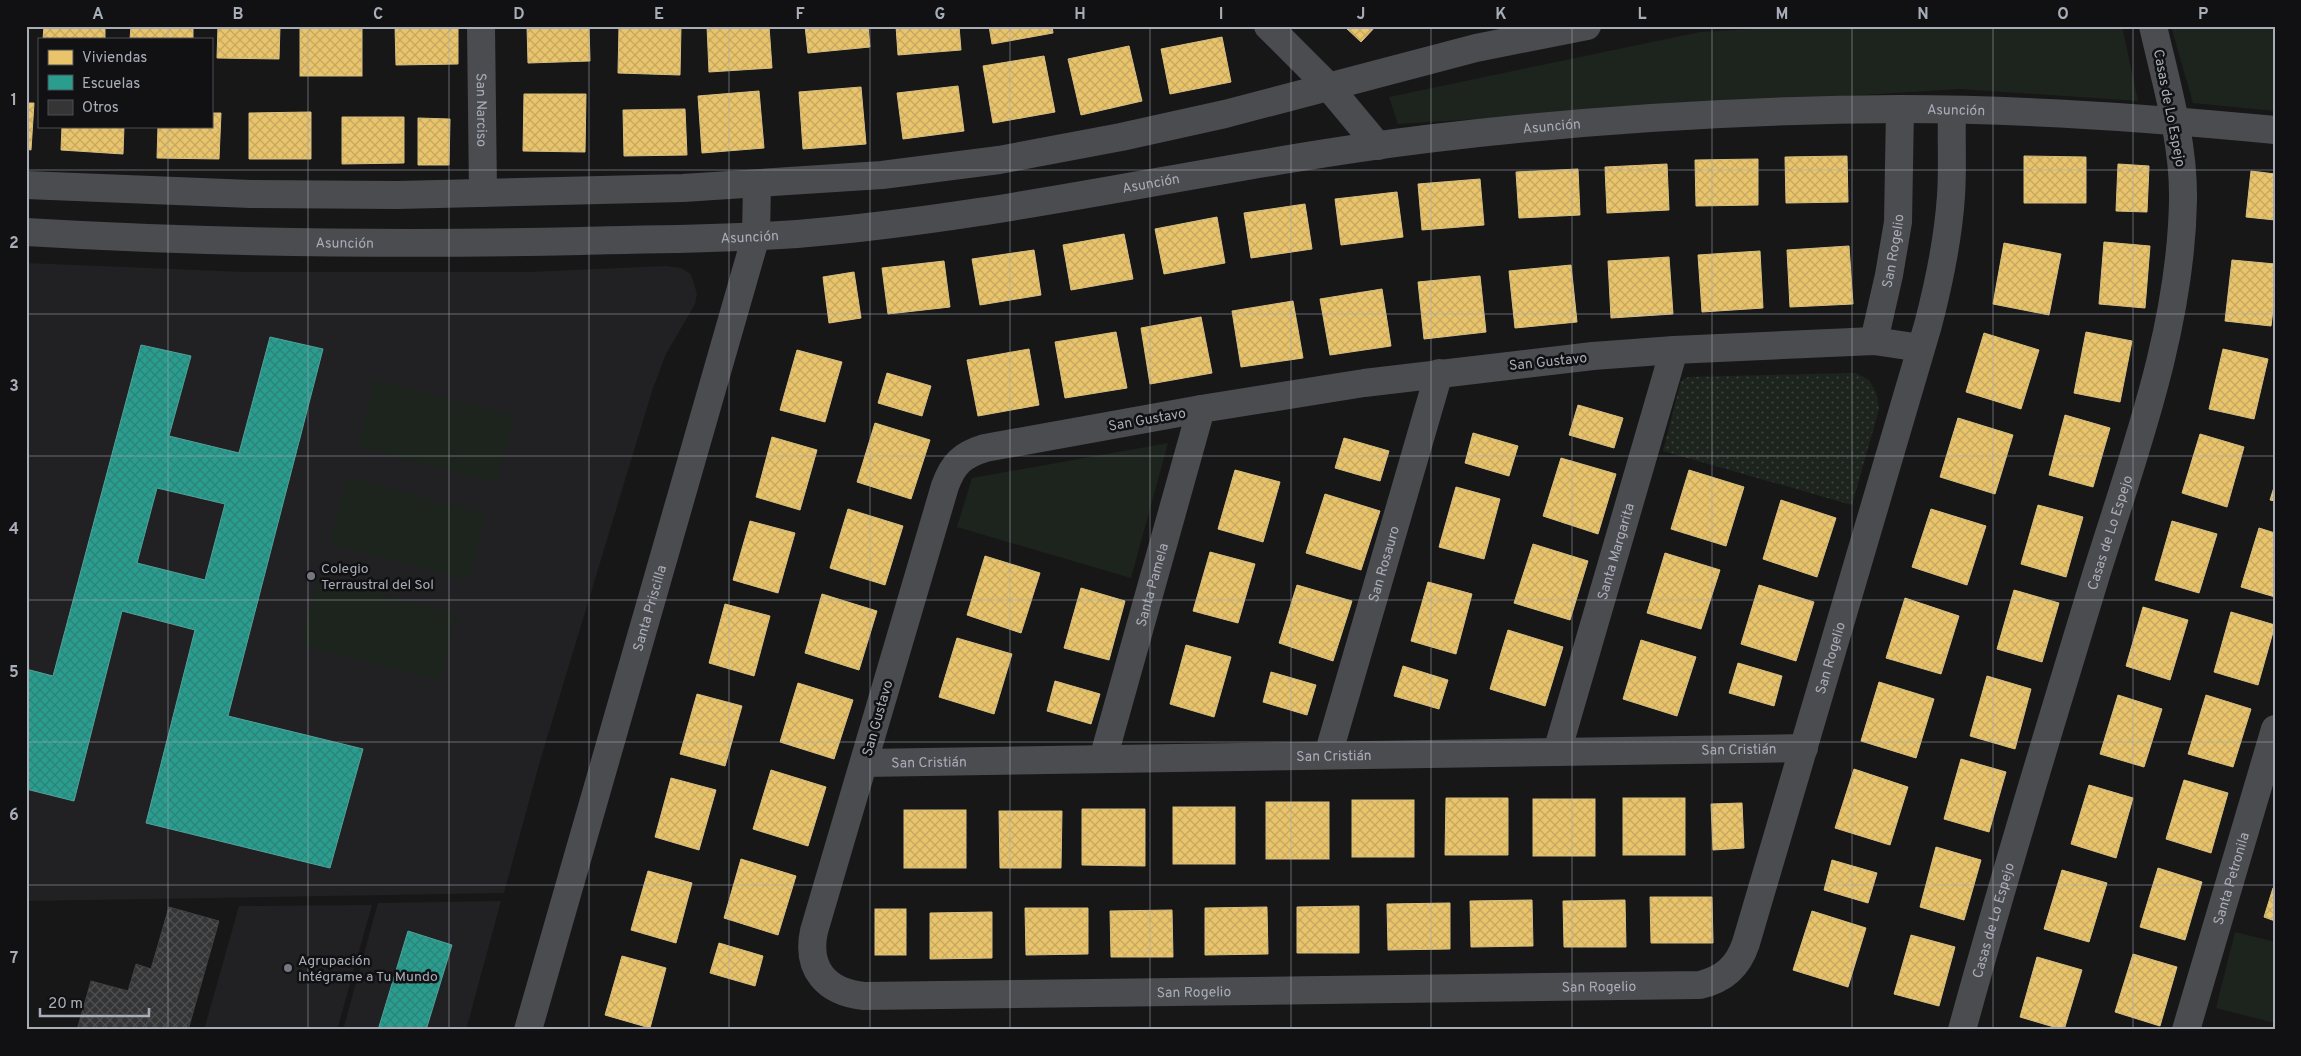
<svg xmlns="http://www.w3.org/2000/svg" width="2301" height="1056" font-family="Overpass,sans-serif">
<style>
.built{fill:#212123}
.green{fill:#1d241e}
.park{fill:url(#park-dots)}
.homes{fill:url(#homes-cross-hatch);stroke:#d6bd81}
.schools{fill:url(#schools-cross-hatch);stroke:#50a29b;fill-rule:evenodd}
.building{fill:url(#building-cross-hatch);stroke:#3f4043}
.lines{fill:none;stroke-linecap:round;stroke-linejoin:round}
.minor{stroke:#4b4c50;stroke-width:28}
.grid{fill:none;stroke:#a8adb8;stroke-width:1;stroke-opacity:0.55}
.poi-dot{fill:#757880;stroke:#111113;stroke-width:2}
.labels{text-anchor:middle;stroke-width:5;stroke-linejoin:round;paint-order:stroke}
.street-label{font-size:14px;fill:#a8adb8;stroke:#111113}
.poi-label{font-size:14px;fill:#a8adb8;stroke:#111113;text-anchor:start}
.neatline{fill:none;stroke:#a8adb8;stroke-width:2}
.grid-label{font-size:16px;text-anchor:middle;font-weight:bold;fill:#a8adb8}
</style>
<defs>
<pattern id="park-dots" width="8" height="8" patternUnits="userSpaceOnUse" patternTransform="scale(1.25)"><rect width="8" height="8" fill="#1d241e"/><path d="M2 2h.1M6 6h.1" fill="none" stroke="#3b413d" stroke-width="1.8" stroke-linecap="round"/></pattern>
<pattern id="homes-cross-hatch" width="8" height="8" patternUnits="userSpaceOnUse" patternTransform="scale(1.25)"><rect width="8" height="8" fill="#e9c46a"/><path d="M0 0l8 8M0 8l8-8" fill="none" stroke="#c4a760"/></pattern>
<pattern id="schools-cross-hatch" width="8" height="8" patternUnits="userSpaceOnUse" patternTransform="scale(1.25)"><rect width="8" height="8" fill="#2a9d8f"/><path d="M0 0l8 8M0 8l8-8" fill="none" stroke="#2c8379"/></pattern>
<pattern id="building-cross-hatch" width="8" height="8" patternUnits="userSpaceOnUse" patternTransform="scale(1.25)"><rect width="8" height="8" fill="#353536"/><path d="M0 0l8 8M0 8l8-8" fill="none" stroke="#4f5051"/></pattern>
</defs>
<rect width="100%" height="100%" fill="#171717"/>
<g class="built">
<polygon points="26,263 245,272 528,272 665,266 681,268 691,274 697,294 695,304 666,354 652,391 540,761 504,893 26,901"/>
<polygon points="501,901 466,1030 343,1030 378,903"/>
<polygon points="372,905 337,1030 204,1030 239,906"/>
</g>
<g class="green">
<polygon points="1810,26 2122,26 2138,101 1960,89 1398,124 1389,97 1700,32"/>
<polygon points="2171,26 2275,26 2275,111 2193,103"/>
<polygon points="375,380 514,416 496,483 357,447"/>
<polygon points="1168,443 1131,578 957,527 972,478"/>
<polygon points="347,477 486,514 469,581 329,544"/>
<polygon points="318,577 457,614 440,681 300,645"/>
<polygon points="2235,932 2275,942 2275,1023 2216,1008"/>
</g>
<polygon class="park" points="1856,373 1869,380 1876,392 1879,409 1852,505 1663,451 1681,381 1688,377"/>
<g class="homes">
<polygon points="44,26 105,26 105,39 43,39"/>
<polygon points="131,26 193,26 193,39 130,39"/>
<polygon points="218,26 280,26 279,59 217,58"/>
<rect x="300" y="26" width="62" height="50"/>
<polygon points="395,26 458,26 458,64 396,65"/>
<polygon points="527,26 589,26 590,61 528,63"/>
<polygon points="619,26 681,26 680,75 618,73"/>
<polygon points="707,26 769,26 772,68 709,72"/>
<polygon points="805,26 868,26 870,47 808,53"/>
<polygon points="896,26 959,26 961,50 898,55"/>
<polygon points="989,26 1052,26 1053,33 992,44"/>
<polygon points="1344,26 1376,26 1361,42"/>
<polygon points="1222,37 1231,82 1170,94 1161,49"/>
<polygon points="1129,46 1142,101 1081,115 1068,59"/>
<polygon points="1044,56 1055,112 993,123 983,66"/>
<polygon points="958,86 964,131 903,139 897,93"/>
<polygon points="861,87 866,144 803,149 799,92"/>
<polygon points="759,91 764,148 702,153 698,96"/>
<polygon points="524,94 586,94 585,152 523,151"/>
<polygon points="26,103 34,103 31,150 26,149"/>
<polygon points="685,109 687,155 624,156 623,110"/>
<polygon points="311,112 311,159 249,159 249,113"/>
<polygon points="211,113 221,113 219,159 157,158 158,126 211,126"/>
<polygon points="342,117 404,117 404,163 342,164"/>
<polygon points="418,118 450,119 449,165 418,165"/>
<polygon points="62,126 124,126 123,154 61,150"/>
<polygon points="1847,156 1848,202 1786,203 1785,157"/>
<polygon points="2024,156 2086,157 2086,203 2024,203"/>
<polygon points="1758,159 1758,205 1696,206 1695,160"/>
<polygon points="1667,164 1669,210 1607,213 1605,167"/>
<polygon points="2118,164 2149,166 2147,212 2116,211"/>
<polygon points="1578,169 1580,215 1519,218 1516,172"/>
<polygon points="2251,171 2275,174 2275,220 2246,217"/>
<polygon points="1480,179 1484,225 1422,230 1418,184"/>
<polygon points="1397,192 1403,237 1341,245 1335,199"/>
<polygon points="1305,204 1312,249 1251,258 1244,213"/>
<polygon points="1217,217 1225,263 1164,274 1155,229"/>
<polygon points="1124,234 1133,279 1071,290 1063,245"/>
<polygon points="2104,242 2150,246 2145,308 2099,304"/>
<polygon points="2004,243 2061,254 2049,315 1993,304"/>
<polygon points="1849,246 1853,304 1790,307 1787,250"/>
<polygon points="1034,250 1041,295 980,305 972,259"/>
<polygon points="1760,251 1763,308 1702,312 1698,255"/>
<polygon points="1669,257 1673,314 1611,318 1608,261"/>
<polygon points="2232,260 2275,264 2275,293 2271,326 2225,321"/>
<polygon points="944,261 950,307 888,314 882,268"/>
<polygon points="1571,265 1577,322 1515,328 1509,271"/>
<polygon points="854,272 861,318 829,323 823,277"/>
<polygon points="1480,276 1486,332 1424,339 1418,282"/>
<polygon points="1382,289 1391,346 1330,355 1320,299"/>
<polygon points="1293,301 1303,358 1241,367 1232,311"/>
<polygon points="1201,317 1212,373 1150,384 1141,328"/>
<polygon points="1116,332 1127,388 1065,398 1055,342"/>
<polygon points="2086,332 2132,341 2120,402 2074,393"/>
<polygon points="1984,333 2039,350 2021,409 1966,392"/>
<polygon points="1029,349 1039,405 978,416 967,360"/>
<polygon points="2223,349 2268,359 2254,419 2209,409"/>
<polygon points="797,350 842,362 825,422 780,410"/>
<polygon points="887,373 931,386 922,416 878,403"/>
<polygon points="1578,405 1623,418 1614,448 1569,435"/>
<polygon points="2065,415 2110,428 2093,487 2049,475"/>
<polygon points="1958,418 2013,435 1995,494 1940,477"/>
<polygon points="875,423 930,440 911,499 857,482"/>
<polygon points="1473,433 1518,446 1509,476 1465,463"/>
<polygon points="2200,434 2244,447 2227,507 2182,493"/>
<polygon points="772,437 817,450 800,510 756,497"/>
<polygon points="1344,438 1389,451 1380,481 1335,468"/>
<polygon points="1561,458 1616,474 1598,534 1543,516"/>
<polygon points="1235,470 1280,482 1263,542 1218,529"/>
<polygon points="1689,470 1744,487 1726,546 1671,529"/>
<polygon points="2275,484 2275,501 2270,500"/>
<polygon points="1456,487 1500,499 1484,559 1439,547"/>
<polygon points="1325,494 1380,511 1361,570 1306,553"/>
<polygon points="1781,500 1836,518 1817,577 1763,559"/>
<polygon points="2038,505 2083,517 2066,577 2021,564"/>
<polygon points="848,509 903,526 885,585 830,568"/>
<polygon points="1931,509 1986,526 1967,585 1912,567"/>
<polygon points="750,521 795,533 778,593 733,580"/>
<polygon points="2172,521 2217,534 2199,593 2155,580"/>
<polygon points="2259,528 2275,533 2275,597 2241,587"/>
<polygon points="1533,544 1588,561 1570,620 1514,603"/>
<polygon points="1210,552 1255,564 1238,623 1193,611"/>
<polygon points="1665,553 1720,570 1701,629 1647,613"/>
<polygon points="985,556 1040,573 1021,633 967,615"/>
<polygon points="1428,582 1472,594 1456,654 1411,641"/>
<polygon points="1297,585 1352,601 1333,661 1279,643"/>
<polygon points="1759,585 1814,602 1796,661 1741,644"/>
<polygon points="1081,588 1125,601 1109,660 1064,648"/>
<polygon points="2014,590 2059,603 2042,662 1997,649"/>
<polygon points="822,594 877,611 859,670 805,653"/>
<polygon points="1905,598 1959,616 1941,674 1886,658"/>
<polygon points="725,604 770,616 754,676 709,663"/>
<polygon points="2143,607 2188,620 2170,680 2126,666"/>
<polygon points="2231,612 2275,625 2258,685 2214,672"/>
<polygon points="1508,630 1563,647 1545,706 1490,689"/>
<polygon points="957,638 1012,654 994,714 939,697"/>
<polygon points="1641,640 1696,657 1677,716 1623,699"/>
<polygon points="1186,645 1231,657 1214,717 1170,704"/>
<polygon points="1738,663 1782,676 1774,706 1729,693"/>
<polygon points="1403,666 1448,680 1439,709 1394,696"/>
<polygon points="1271,672 1316,685 1307,715 1263,702"/>
<polygon points="1987,676 2031,689 2015,749 1970,736"/>
<polygon points="1055,681 1100,694 1091,724 1047,711"/>
<polygon points="1879,682 1934,699 1916,758 1861,741"/>
<polygon points="798,683 853,700 834,759 780,742"/>
<polygon points="697,694 742,706 725,766 680,754"/>
<polygon points="2118,695 2162,709 2144,767 2100,754"/>
<polygon points="2206,695 2251,709 2233,767 2188,754"/>
<polygon points="1961,759 2006,772 1989,832 1944,819"/>
<polygon points="1854,769 1908,787 1890,845 1835,828"/>
<polygon points="771,770 826,787 808,846 753,829"/>
<polygon points="671,778 716,790 699,850 655,837"/>
<polygon points="2184,780 2228,793 2211,853 2166,839"/>
<polygon points="2089,785 2133,798 2116,858 2071,844"/>
<polygon points="1446,798 1508,798 1508,855 1445,855"/>
<rect x="1623" y="798" width="62" height="57"/>
<rect x="1533" y="799" width="62" height="57"/>
<rect x="1352" y="800" width="62" height="57"/>
<rect x="1266" y="802" width="63" height="57"/>
<polygon points="1742,803 1744,848 1713,850 1711,804"/>
<rect x="1173" y="807" width="62" height="57"/>
<polygon points="1082,809 1145,809 1145,866 1082,865"/>
<rect x="904" y="810" width="62" height="58"/>
<polygon points="999,811 1062,811 1061,868 1000,868"/>
<polygon points="1936,847 1981,860 1964,920 1920,907"/>
<polygon points="741,859 796,876 778,935 724,918"/>
<polygon points="1832,860 1877,873 1868,903 1824,890"/>
<polygon points="2158,868 2202,882 2185,940 2140,927"/>
<polygon points="2062,870 2107,883 2089,942 2044,929"/>
<polygon points="648,871 692,883 676,943 631,930"/>
<polygon points="2273,888 2275,889 2275,921 2264,917"/>
<polygon points="1650,897 1712,897 1713,943 1651,943"/>
<polygon points="1532,900 1533,946 1471,947 1470,901"/>
<polygon points="1625,900 1626,947 1564,947 1563,901"/>
<polygon points="1450,903 1450,949 1388,950 1387,904"/>
<polygon points="1359,906 1359,953 1297,953 1297,907"/>
<polygon points="1267,907 1268,954 1205,955 1205,908"/>
<polygon points="1025,908 1088,908 1088,954 1026,955"/>
<rect x="875" y="909" width="31" height="46"/>
<polygon points="1172,910 1173,957 1111,957 1110,911"/>
<polygon points="1812,911 1866,928 1848,987 1793,970"/>
<polygon points="992,912 992,958 930,959 930,913"/>
<polygon points="1911,935 1955,947 1939,1006 1894,994"/>
<polygon points="719,943 763,956 755,986 710,973"/>
<polygon points="2133,954 2177,967 2160,1026 2115,1012"/>
<polygon points="622,956 666,968 650,1028 605,1015"/>
<polygon points="2037,957 2082,970 2064,1030 2020,1017"/>
<rect x="1782" y="1028" width="62" height="2"/>
</g>
<g class="schools">
<path d="M270,337L323,349L228,716L363,749L330,868L146,823L195,630L122,611L74,801L26,789V669L53,676L141,345L191,356L169,436L239,453ZM157,488L225,504L205,580L137,563Z"/>
<polygon points="408,931 452,945 426,1030 378,1030"/>
</g>
<polygon class="building" points="169,907 219,921 188,1030 77,1030 91,981 128,991 136,964 151,969"/>
<g class="lines">
<g class="minor">
<path id="s1" d="M481,26L483,193"/>
<polyline points="1268,26 1328,86 1378,146"/>
<polyline points="26,185 251,194 397,195 683,188 882,175 999,160 1121,137 1225,114 1476,48 1587,26"/>
<path id="s2" d="M26,232C211,243 396,245 582,241C654,239 726,239 797,234C1009,217 1215,165 1426,139C1583,120 1743,110 1901,109C2025,109 2151,118 2275,130"/>
<path id="s3" d="M1874,341L1889,275L1898,222L1900,109"/>
<path id="s4" d="M1921,348L1874,341L1674,350L1593,356L1364,383L1201,409L985,448C962,455 953,464 945,486L814,931C806,969 826,992 864,996L1700,985C1724,979 1738,967 1746,943L1928,325C1939,283 1948,240 1951,196C1953,167 1951,139 1952,110"/>
<path id="s5" d="M1557,752L1674,350"/>
<path id="s6" d="M1328,755L1439,373"/>
<path id="s7" d="M1103,759L1201,409"/>
<path id="s8" d="M864,763L1804,748"/>
<path id="s9" d="M528,1030L756,236L757,184"/>
<path id="s10" d="M1962,1030C2004,877 2050,726 2096,575C2134,453 2181,329 2183,200C2184,142 2166,83 2153,26"/>
<path id="s11" d="M2186,1030L2275,729"/>
</g>
</g>
<path class="grid" d="M168,26V39M308,26V1030M449,26V1030M589,26V1030M729,26V1030M870,26V1030M1010,26V1030M1150,26V1030M1291,26V1030M1431,26V1030M1572,26V1030M1712,26V1030M1852,26V1030M1993,26V1030M2133,26V1030M168,126V1030M26,170H2275M26,314H2275M26,456H2275M26,600H2275M26,742H2275M26,885H2275"/>
<g class="poi-dot">
<circle cx="311" cy="576" r="5"/>
<circle cx="288" cy="968" r="5"/>
</g>
<g class="labels">
<g class="street-label">
<text transform="translate(2170 108) rotate(79)" y="5">Casas de Lo Espejo</text>
<text dy="5" stroke="none"><textPath href="#s1" startOffset="84">San Narciso</textPath></text>
<text dy="5" stroke="none"><textPath href="#s2" startOffset="1939">Asunción</textPath></text>
<text dy="5" stroke="none"><textPath href="#s2" startOffset="1534">Asunción</textPath></text>
<text dy="5" stroke="none"><textPath href="#s2" startOffset="1129">Asunción</textPath></text>
<text dy="5" stroke="none"><textPath href="#s2" startOffset="724">Asunción</textPath></text>
<text dy="5" stroke="none"><textPath href="#s2" startOffset="319">Asunción</textPath></text>
<text dy="5" stroke="none"><textPath href="#s3" startOffset="92">San Rogelio</textPath></text>
<text transform="translate(1548 361) rotate(-6)" y="5">San Gustavo</text>
<text transform="translate(1147 419) rotate(-10)" y="5">San Gustavo</text>
<text dy="5" stroke="none"><textPath href="#s10" startOffset="519">Casas de Lo Espejo</textPath></text>
<text dy="5" stroke="none"><textPath href="#s5" startOffset="209">Santa Margarita</textPath></text>
<text dy="5" stroke="none"><textPath href="#s6" startOffset="199">San Rosauro</textPath></text>
<text dy="5" stroke="none"><textPath href="#s7" startOffset="181">Santa Pamela</textPath></text>
<text dy="5" stroke="none"><textPath href="#s9" startOffset="439">Santa Priscilla</textPath></text>
<text dy="5" stroke="none"><textPath href="#s4" startOffset="2760">San Rogelio</textPath></text>
<text transform="translate(877 718) rotate(-74)" y="5">San Gustavo</text>
<text dy="5" stroke="none"><textPath href="#s8" startOffset="875">San Cristián</textPath></text>
<text dy="5" stroke="none"><textPath href="#s8" startOffset="470">San Cristián</textPath></text>
<text dy="5" stroke="none"><textPath href="#s8" startOffset="65">San Cristián</textPath></text>
<text dy="5" stroke="none"><textPath href="#s11" startOffset="158">Santa Petronila</textPath></text>
<text dy="5" stroke="none"><textPath href="#s10" startOffset="114">Casas de Lo Espejo</textPath></text>
<text dy="5" stroke="none"><textPath href="#s4" startOffset="2296">San Rogelio</textPath></text>
<text dy="5" stroke="none"><textPath href="#s4" startOffset="1891">San Rogelio</textPath></text>
</g>
<g class="poi-label">
<text x="321" y="573">Colegio<tspan x="321" dy="16">Terraustral del Sol</tspan></text>
<text x="298" y="965">Agrupación<tspan x="298" dy="16">Intégrame a Tu Mundo</tspan></text>
</g>
</g>
<rect width="2301" height="1056" fill="none" stroke="#111113" stroke-width="55"/>
<rect x="38" y="38" width="175" height="90" fill="#111113" stroke="#4d4f55"/>
<rect x="48" y="50" width="25" height="15" fill="#e9c46a" stroke="#4d4f55"/>
<text x="82" y="62" font-size="15" fill="#a8adb8">Viviendas</text>
<rect x="48" y="75" width="25" height="15" fill="#2a9d8f" stroke="#4d4f55"/>
<text x="82" y="88" font-size="15" fill="#a8adb8">Escuelas</text>
<rect x="48" y="100" width="25" height="15" fill="#353536" stroke="#4d4f55"/>
<text x="82" y="112" font-size="15" fill="#a8adb8">Otros</text>
<path d="M40 1008v8h109v-8" fill="none" stroke="#a8adb8" stroke-width="2.5"/>
<text x="48" y="1008" font-size="15" fill="#a8adb8" stroke="#111113" stroke-width="4" paint-order="stroke">20 m</text>
<rect x="28" y="28" width="2246" height="1000" class="neatline"/>
<g class="grid-label">
<text x="98" y="19">A</text>
<text x="238" y="19">B</text>
<text x="378" y="19">C</text>
<text x="519" y="19">D</text>
<text x="659" y="19">E</text>
<text x="800" y="19">F</text>
<text x="940" y="19">G</text>
<text x="1080" y="19">H</text>
<text x="1221" y="19">I</text>
<text x="1361" y="19">J</text>
<text x="1501" y="19">K</text>
<text x="1642" y="19">L</text>
<text x="1782" y="19">M</text>
<text x="1923" y="19">N</text>
<text x="2063" y="19">O</text>
<text x="2203" y="19">P</text>
<text x="14" y="105">1</text>
<text x="14" y="248">2</text>
<text x="14" y="391">3</text>
<text x="14" y="534">4</text>
<text x="14" y="677">5</text>
<text x="14" y="820">6</text>
<text x="14" y="963">7</text>
</g>
</svg>
